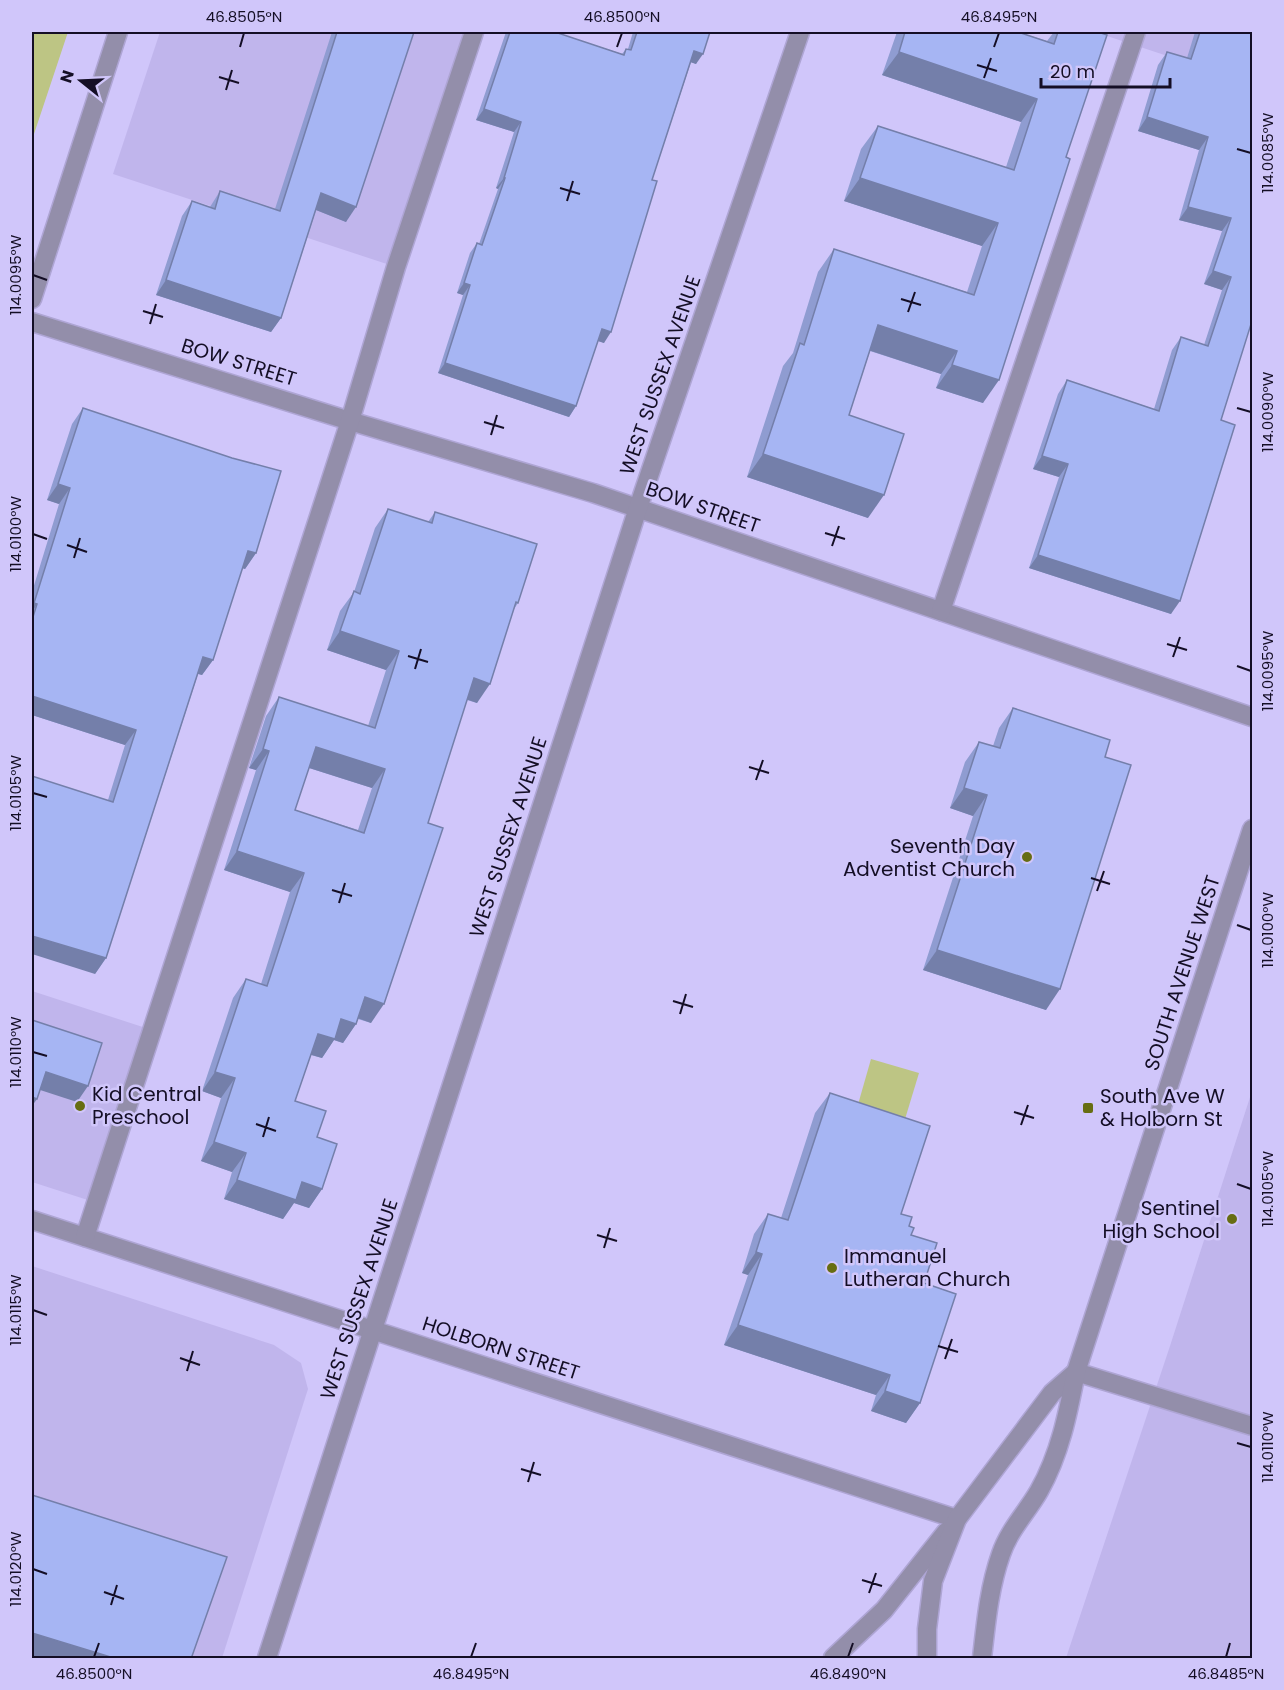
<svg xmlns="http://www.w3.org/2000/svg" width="1284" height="1690" font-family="Poppins,sans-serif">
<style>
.built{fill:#c0b5ec}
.green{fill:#bdc584}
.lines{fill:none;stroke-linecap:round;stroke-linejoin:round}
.minor-casing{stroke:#aea5d4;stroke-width:21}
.minor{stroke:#938eaa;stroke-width:18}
.wall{fill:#8f9cd1;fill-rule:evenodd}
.shaded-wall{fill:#747faa}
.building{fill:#a6b5f3;stroke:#747faa;stroke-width:1.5;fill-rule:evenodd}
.ticks{fill:none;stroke:#140e25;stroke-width:2}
.poi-dot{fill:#676d12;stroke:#d0c6fa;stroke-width:2}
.labels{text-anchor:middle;stroke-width:5;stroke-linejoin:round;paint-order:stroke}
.street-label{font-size:20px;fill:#140e25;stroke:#d0c6fa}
.poi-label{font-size:20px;fill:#140e25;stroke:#d0c6fa;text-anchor:start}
.neatline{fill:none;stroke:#140e25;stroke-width:2}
.ticks-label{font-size:15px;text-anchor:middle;fill:#140e25}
</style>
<rect width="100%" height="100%" fill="#d0c6fa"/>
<g class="built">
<polygon points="160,32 474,32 396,267 113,174"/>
<polygon points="1095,32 1252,32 1252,84"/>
<polygon points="32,991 152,1030 97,1203 32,1182"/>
<polygon points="1252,1091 1252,1658 1066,1658 1170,1346"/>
<polygon points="32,1266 274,1345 301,1363 308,1389 222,1658 32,1658"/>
</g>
<g class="green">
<polygon points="32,32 68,32 32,140"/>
<polygon points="871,1059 919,1073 902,1129 855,1115"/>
</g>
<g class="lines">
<defs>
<g id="minor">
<polyline points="32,299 118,32"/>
<polyline points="32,322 350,421 593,493 1252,717"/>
<polyline points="941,611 1136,32"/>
<polyline points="32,1220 957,1519"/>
<polyline points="85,1237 350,421 396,267 474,32"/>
<polyline points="1076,1372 1252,1426"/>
<polyline points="267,1658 638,508 800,32"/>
<polyline points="833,1658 884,1610 946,1532"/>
<polyline points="927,1658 927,1629 933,1581 957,1519 1052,1393 1076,1372"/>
<path d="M982,1658C986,1623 989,1588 1001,1554C1009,1530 1027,1512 1039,1491C1060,1454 1068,1413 1076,1372L1252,829"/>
</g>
</defs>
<use href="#minor" class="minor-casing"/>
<use href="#minor" class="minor"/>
</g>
<g class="wall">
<polygon points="332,32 414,32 346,222 316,210 281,318 271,332 156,295 182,216 192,201 210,207 220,191 275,209"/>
<polygon points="506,32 555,32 622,54 626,49 628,49 633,32 710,32 696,64 691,62 652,180 604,343 598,341 576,406 569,417 438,373 463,295 457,293 470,253 477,243 479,244 498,189 496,188 514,132 476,120"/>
<polygon points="897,32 1018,32 1047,41 1054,32 1098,32 983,403 936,388 941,374 870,351 849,415 868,518 747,477 783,366 793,353 818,272 834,249 967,292 982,246 844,201 861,149 878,126 1006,167 1021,122 882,75"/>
<polygon points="1195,32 1252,32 1221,420 1171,614 1029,568 1059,477 1033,469 1058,394 1067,380 1154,409 1172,350 1181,337 1204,345 1222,290 1204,284 1222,231 1179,220 1199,150 1138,131 1158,65 1167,52 1187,58"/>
<polygon points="83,408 256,553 245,569 242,568 213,660 202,675 198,674 106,958 95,974 108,800 125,745 32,715 32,592 59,504 47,500 72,424"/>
<path d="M388,509L428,522L435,512L518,603L514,609L477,703L467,700L428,823L371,1023L358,1019L356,1024L343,1043L334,1040L322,1058L311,1055L295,1101L317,1137L322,1189L309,1208L294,1203L283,1219L224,1199L232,1172L201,1161L221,1098L202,1091L233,998L246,979L261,984L290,892L224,870L256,770L249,768L266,716L279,697L368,726L386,670L327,650L340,611L354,592L375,528ZM309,768L372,788L358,830L295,810Z"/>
<polygon points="1013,708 1105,757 1046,1010 923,970 973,816 950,808 965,762 979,742 993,746 999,728"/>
<polygon points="830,1093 909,1226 924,1283 920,1403 906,1423 871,1411 876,1395 724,1345 748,1275 742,1273 754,1234 768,1214 781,1218 815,1113"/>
</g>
<g class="shaded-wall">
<polygon points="694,51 703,54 696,64 687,61"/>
<polygon points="899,52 1037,99 1021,122 882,75"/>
<polygon points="484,109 521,122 514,132 476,120"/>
<polygon points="1147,117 1208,137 1199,150 1138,131"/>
<polygon points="504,178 505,178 498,189 496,188"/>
<polygon points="860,178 998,223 982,246 844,201"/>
<polygon points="321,193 356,207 346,222 311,208"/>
<polygon points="1188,207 1231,218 1222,231 1179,220"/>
<polygon points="1213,271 1231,277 1222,290 1204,284"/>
<polygon points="166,280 281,318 271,332 156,295"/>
<polygon points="464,283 470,285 463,295 457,293"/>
<polygon points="878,325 957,351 941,374 862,348"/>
<polygon points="602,329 611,332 604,343 595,340"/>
<polygon points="445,363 576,406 569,417 438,373"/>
<polygon points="952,365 999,380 983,403 936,388"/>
<polygon points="763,454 884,495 868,518 747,477"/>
<polygon points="1042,456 1068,464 1059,477 1033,469"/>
<polygon points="58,484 70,488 59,504 47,500"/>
<polygon points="248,551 256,553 245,569 237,566"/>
<polygon points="1038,555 1180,601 1171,614 1029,568"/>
<polygon points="34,603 37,604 32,612 32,607"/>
<polygon points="340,631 399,651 386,670 327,650"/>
<polygon points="203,657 213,660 202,675 192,672"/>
<polygon points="474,678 490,684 477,703 460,697"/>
<polygon points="32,696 136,730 125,745 32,715"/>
<polygon points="316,747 385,769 372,788 303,766"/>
<polygon points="263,749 269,751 256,770 249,768"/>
<polygon points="964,788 987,795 973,816 950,808"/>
<polygon points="237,851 304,873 290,892 224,870"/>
<polygon points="32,936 106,958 95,974 32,954"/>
<polygon points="937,950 1060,989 1046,1010 923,970"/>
<polygon points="365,997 384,1004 371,1023 352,1016"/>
<polygon points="341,1019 356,1024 343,1043 334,1040 322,1058 305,1053 318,1034"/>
<polygon points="46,1072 88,1086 77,1102 34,1088"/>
<polygon points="215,1072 235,1078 221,1098 202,1091"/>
<polygon points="32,1097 37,1099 32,1106"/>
<polygon points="214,1142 246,1153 232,1172 201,1161"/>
<polygon points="237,1180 302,1182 322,1189 309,1208 294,1203 283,1219 224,1199"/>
<polygon points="756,1252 762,1254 748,1275 742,1273"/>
<polygon points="738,1325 890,1375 876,1395 724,1345"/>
<polygon points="885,1391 920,1403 906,1423 871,1411"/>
<polygon points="32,1633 117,1659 36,1659 32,1657"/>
</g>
<g class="building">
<polygon points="337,32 414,32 356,207 321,193 281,318 166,280 192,201 215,209 220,191 280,211"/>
<polygon points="510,32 555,32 624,55 626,49 631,50 637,32 710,32 703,54 694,51 652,180 657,181 611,332 602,329 576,406 445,363 470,285 464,283 477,243 482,245 505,178 504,178 521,122 484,109"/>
<polygon points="905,32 1018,32 1054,44 1058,32 1098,32 1107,35 1066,157 1070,159 999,380 952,365 957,351 878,325 849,415 904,434 884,495 763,454 800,343 804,345 834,249 974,295 998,223 860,178 878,126 1014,170 1037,99 899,52"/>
<polygon points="1200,32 1252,32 1252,321 1221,420 1235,425 1180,601 1038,555 1068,464 1042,456 1067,380 1159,411 1181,337 1208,346 1231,277 1213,271 1231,218 1188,207 1208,137 1147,117 1167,52 1191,59"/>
<polygon points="83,408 232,458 281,471 256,553 248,551 213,660 203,657 106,958 32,936 32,776 113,802 136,730 32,696 32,620 37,604 34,603 70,488 58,484"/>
<path d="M388,509L432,523L435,512L537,544L518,603L516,602L490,684L474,678L428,823L443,828L384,1004L365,997L356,1024L341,1019L335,1039L318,1034L295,1101L326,1111L317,1137L337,1144L322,1189L302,1182L296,1200L237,1180L246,1153L214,1142L235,1078L215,1072L246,979L267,986L304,873L237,851L269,751L263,749L279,697L375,728L399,651L340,631L354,591L360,594ZM316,747L385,769L364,833L295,810Z"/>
<polygon points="1013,708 1110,740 1105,757 1131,765 1060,989 937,950 987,795 964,788 979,742 1000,748"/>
<polygon points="32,1020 102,1043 88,1086 46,1072 37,1099 32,1097"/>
<polygon points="830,1093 930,1126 901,1214 912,1217 909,1226 914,1228 911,1235 937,1243 924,1283 956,1294 920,1403 885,1391 890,1375 738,1325 762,1254 756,1252 768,1214 788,1220"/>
<polygon points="32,1495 227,1557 191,1659 117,1659 32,1633"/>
</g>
<path class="ticks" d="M240,47L244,33M617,47L622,33M994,47L999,33M977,65L997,71M219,77L239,83M984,78L991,58M226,90L232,70M1237,149L1251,153M560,188L580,194M567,201L573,181M33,275L47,280M901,299L921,305M143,311L163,317M908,312L915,292M150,324L156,304M1237,408L1251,412M484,422L504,428M491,435L497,415M825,533L845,539M33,534L47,539M67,545L87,552M832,546L839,526M74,558L80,538M1167,644L1187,650M408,656L428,662M1173,657L1180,637M1237,666L1251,671M415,669L421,649M749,767L769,773M756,780L763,760M33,793L47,797M1091,878L1110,884M332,890L352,896M1097,891L1104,871M339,903L345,883M1237,925L1251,930M673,1001L693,1007M680,1014L686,994M33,1052L47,1056M1014,1112L1034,1118M256,1124L276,1131M1021,1125L1028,1105M263,1137L269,1117M1237,1184L1251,1189M597,1235L617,1241M604,1248L610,1228M33,1310L47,1315M938,1346L958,1352M180,1358L200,1365M945,1359L952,1339M187,1371L193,1351M1237,1443L1251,1447M521,1469L541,1475M528,1482L534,1462M33,1569L47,1574M862,1580L882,1586M104,1592L124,1599M869,1593L876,1573M111,1605L117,1585M94,1657L99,1643M471,1657L476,1643M848,1657L853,1643M1226,1657L1230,1643"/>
<g class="poi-dot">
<circle cx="1027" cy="857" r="6"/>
<circle cx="80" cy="1106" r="6"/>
<rect x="1082" y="1102" width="12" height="12" rx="3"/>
<circle cx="1232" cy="1219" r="6"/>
<circle cx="832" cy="1268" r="6"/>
</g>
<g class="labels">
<g class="street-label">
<text transform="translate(239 362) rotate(17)" y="7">BOW STREET</text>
<text transform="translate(660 375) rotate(-71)" y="7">WEST SUSSEX AVENUE</text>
<text transform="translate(703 507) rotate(19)" y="7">BOW STREET</text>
<text transform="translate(508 837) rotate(-72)" y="7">WEST SUSSEX AVENUE</text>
<text transform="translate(1182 973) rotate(-72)" y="7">SOUTH AVENUE WEST</text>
<text transform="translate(359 1299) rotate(-72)" y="7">WEST SUSSEX AVENUE</text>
<text transform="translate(501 1348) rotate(18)" y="7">HOLBORN STREET</text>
</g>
<g class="poi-label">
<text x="1015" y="853" text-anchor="end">Seventh Day<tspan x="1015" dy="23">Adventist Church</tspan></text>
<text x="92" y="1101">Kid Central<tspan x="92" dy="23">Preschool</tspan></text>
<text x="1100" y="1103">South Ave W<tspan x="1100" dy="23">&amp; Holborn St</tspan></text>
<text x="1220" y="1215" text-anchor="end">Sentinel<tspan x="1220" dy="23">High School</tspan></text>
<text x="844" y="1263">Immanuel<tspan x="844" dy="23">Lutheran Church</tspan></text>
</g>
</g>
<rect width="1284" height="1690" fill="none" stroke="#d0c6fa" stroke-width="66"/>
<g transform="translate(81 81) rotate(288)" stroke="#d0c6fa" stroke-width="4.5" paint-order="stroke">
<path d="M0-4.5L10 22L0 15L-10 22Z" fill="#140e25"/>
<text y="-9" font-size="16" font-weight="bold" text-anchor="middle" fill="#140e25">N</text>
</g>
<path d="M1041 78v9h129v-9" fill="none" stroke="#140e25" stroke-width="3"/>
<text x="1050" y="78" font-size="18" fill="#140e25" stroke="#d0c6fa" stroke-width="4.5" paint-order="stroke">20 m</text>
<rect x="33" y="33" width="1218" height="1624" class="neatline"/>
<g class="ticks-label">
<text x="244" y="22">46.8505°N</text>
<text x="622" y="22">46.8500°N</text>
<text x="999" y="22">46.8495°N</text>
<text transform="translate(1268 153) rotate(-90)" y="5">114.0085°W</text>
<text transform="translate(16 275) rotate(-90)" y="5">114.0095°W</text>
<text transform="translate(1268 412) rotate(-90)" y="5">114.0090°W</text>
<text transform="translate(16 534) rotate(-90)" y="5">114.0100°W</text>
<text transform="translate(1268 671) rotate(-90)" y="5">114.0095°W</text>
<text transform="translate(16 793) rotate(-90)" y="5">114.0105°W</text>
<text transform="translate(1268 930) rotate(-90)" y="5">114.0100°W</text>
<text transform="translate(16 1052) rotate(-90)" y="5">114.0110°W</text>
<text transform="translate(1268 1189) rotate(-90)" y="5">114.0105°W</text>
<text transform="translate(16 1310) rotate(-90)" y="5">114.0115°W</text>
<text transform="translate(1268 1447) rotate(-90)" y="5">114.0110°W</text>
<text transform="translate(16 1569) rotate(-90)" y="5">114.0120°W</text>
<text x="94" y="1679">46.8500°N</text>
<text x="471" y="1679">46.8495°N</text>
<text x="848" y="1679">46.8490°N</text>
<text x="1226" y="1679">46.8485°N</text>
</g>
</svg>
